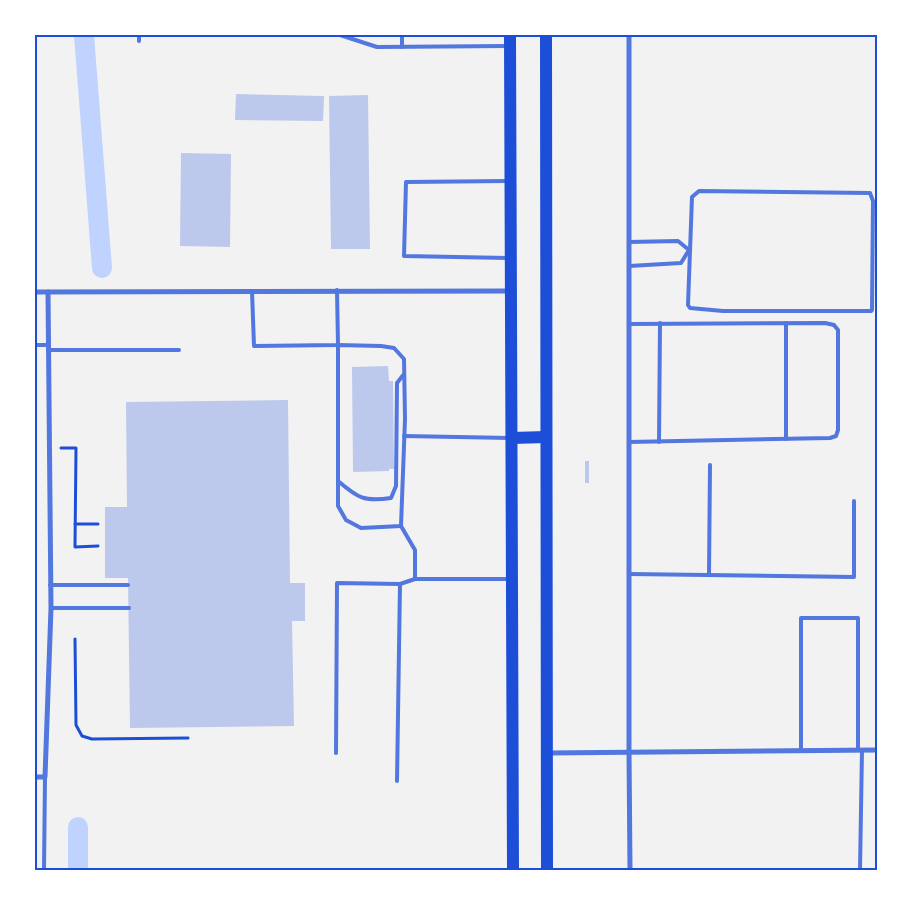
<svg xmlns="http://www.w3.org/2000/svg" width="912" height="905" font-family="Inter,sans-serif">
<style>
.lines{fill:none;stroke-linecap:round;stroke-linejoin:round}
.canal{stroke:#bfd3fe;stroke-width:20}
.building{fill:#bdc9ec}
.path{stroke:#1d4ed8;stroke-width:3}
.service{stroke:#5277de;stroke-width:4}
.minor{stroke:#5277de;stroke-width:5}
.primary{stroke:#1d4ed8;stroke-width:12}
.neatline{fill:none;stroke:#1d4ed8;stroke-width:2}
</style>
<rect width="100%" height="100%" fill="#f2f2f2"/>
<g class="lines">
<g class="canal">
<polyline points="84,35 102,268"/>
<polyline points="78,827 78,870"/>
</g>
</g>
<g class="building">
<polygon points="236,94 324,96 323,121 235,120"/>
<polygon points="368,95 370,249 331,249 329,96"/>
<polygon points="181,153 231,154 230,247 180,246"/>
<polygon points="388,366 389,381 393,381 394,469 389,469 389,471 353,472 352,367"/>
<polygon points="288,400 290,583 305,583 305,621 292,621 294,726 130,728 128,578 105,578 105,507 127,507 126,402"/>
<rect x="585" y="461" width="4" height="22"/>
</g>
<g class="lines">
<g class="path">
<polyline points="61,448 76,448 75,547 98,546"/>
<polyline points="75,524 98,524"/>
<polyline points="75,639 76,725 82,736 92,739 188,738"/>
</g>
<g class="service">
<polyline points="340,35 377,47 508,46"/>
<polyline points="139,41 139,35"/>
<polyline points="402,47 402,35"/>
<polygon points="699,191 870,193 873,201 872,310 871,311 723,311 690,308 688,305 692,197"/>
<polyline points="629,242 678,241 689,250 681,263 629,266"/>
<polyline points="508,258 404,256 406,182 508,181"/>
<polyline points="252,291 254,346 338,345 337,290"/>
<polyline points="786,323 786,439"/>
<polyline points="35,345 48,345"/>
<polygon points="338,345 381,346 394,348 404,359 405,419 401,526 361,528 346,520 338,506"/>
<polyline points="48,350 179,350"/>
<polyline points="404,436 510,438"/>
<polyline points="629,442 830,438 836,436 838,430 838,330 834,325 825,323 629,324"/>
<polyline points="659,442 660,323"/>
<path d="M338,481C358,498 364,502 391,498L396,486L397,383L404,374"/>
<polyline points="401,526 415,550 415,579 508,579"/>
<polyline points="629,574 854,577 854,501"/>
<polyline points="709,575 710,465"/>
<polyline points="50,585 128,585"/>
<polyline points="51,608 129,608"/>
<polyline points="801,750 801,618 858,618 858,750"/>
<polyline points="336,753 337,583 400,584"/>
<polyline points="397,781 400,584 415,579"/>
<polyline points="44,870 45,777"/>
<polyline points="860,870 862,750"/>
</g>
<g class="minor">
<polyline points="629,35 629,751 630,870"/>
<polyline points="35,292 509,291"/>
<polyline points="548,753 877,750"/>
<polyline points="35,777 45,777 51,608 48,292"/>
</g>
<g class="primary">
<polyline points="510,35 513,870"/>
<polyline points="546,35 547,870"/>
<polyline points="512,438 546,437"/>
</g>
</g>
<rect width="912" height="905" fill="none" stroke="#ffffff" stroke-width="72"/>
<rect x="36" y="36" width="840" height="833" class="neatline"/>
</svg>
